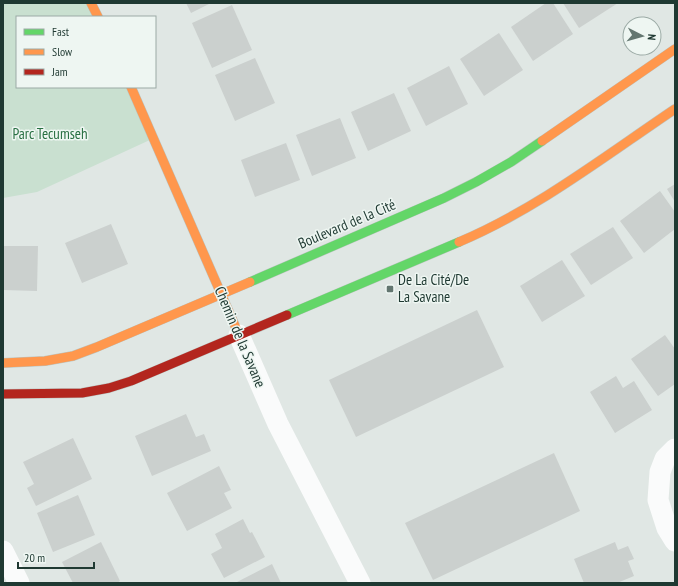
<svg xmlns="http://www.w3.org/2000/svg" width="678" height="586" font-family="'PT Sans Narrow',sans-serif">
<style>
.green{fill:#c9e0d0}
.building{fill:#cbd0ce}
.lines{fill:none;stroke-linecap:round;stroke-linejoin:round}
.fast-casing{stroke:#bac3bf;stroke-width:10}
.slow-casing{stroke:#bac3bf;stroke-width:10}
.jam-casing{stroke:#bac3bf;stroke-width:10}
.street{stroke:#fafbfb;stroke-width:21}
.fast{stroke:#63d668;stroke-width:9}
.slow{stroke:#ff974d;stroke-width:9}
.jam{stroke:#b3261e;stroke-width:9}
.poi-dot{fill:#637670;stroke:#eef6f2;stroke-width:1.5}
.labels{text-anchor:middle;stroke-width:3;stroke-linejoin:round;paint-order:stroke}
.park-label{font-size:15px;fill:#297043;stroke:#eef6f2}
.street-label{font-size:15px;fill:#1f3932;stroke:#eef6f2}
.poi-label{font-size:15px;fill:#1f3932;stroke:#eef6f2;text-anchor:start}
</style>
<rect width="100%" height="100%" fill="#e0e7e4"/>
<polygon class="green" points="3,3 91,3 98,17 17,17 17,87 131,87 152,139 37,192 3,198"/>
<g class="building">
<polygon points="186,3 211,3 191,13"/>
<polygon points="546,3 553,3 573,34 533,61 511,27"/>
<polygon points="563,3 618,3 579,28"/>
<polygon points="232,5 252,50 212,68 192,23"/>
<polygon points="499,33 523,70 484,96 460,59"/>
<polygon points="255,58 275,103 235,121 215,75"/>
<polygon points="449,66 468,104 426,126 407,88"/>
<polygon points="394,93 411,131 368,151 351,112"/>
<polygon points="340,118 356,158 312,176 296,135"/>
<polygon points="286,143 300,180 255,197 241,160"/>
<polygon points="675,184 675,202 667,189"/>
<polygon points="660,191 675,212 675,229 644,253 620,221"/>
<polygon points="111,224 128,264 82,283 65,243"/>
<polygon points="613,227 633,258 591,285 570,254"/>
<polygon points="3,246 38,246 37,291 3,290"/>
<polygon points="562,260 585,296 542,322 520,286"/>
<polygon points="477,310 504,367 356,437 329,380"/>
<polygon points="665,335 675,349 675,384 658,396 631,359"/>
<polygon points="616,376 623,388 634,381 652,410 615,433 590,392"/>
<polygon points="186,414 196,437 204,434 211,451 152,476 135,436"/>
<polygon points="73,438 92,479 36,506 27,488 34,484 23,462"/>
<polygon points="554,453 580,511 433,580 405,523"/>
<polygon points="219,466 231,490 224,493 232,508 187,531 167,493"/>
<polygon points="78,495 95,535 53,552 37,513"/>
<polygon points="243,519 250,533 252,532 265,557 224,578 211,554 222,548 215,534"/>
<polygon points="101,542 120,581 117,583 73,583 62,562"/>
<polygon points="615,542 618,550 628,546 634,559 628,561 634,576 617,583 584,583 574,559"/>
<polygon points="272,564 281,583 235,583"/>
</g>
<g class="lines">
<defs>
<g id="fast">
<polyline points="250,282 444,198 476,182 511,162 542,141"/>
<polyline points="287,315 459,242"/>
</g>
<g id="slow">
<polyline points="91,3 98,17"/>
<polyline points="131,87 239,335"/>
<polyline points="542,141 675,49"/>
<path d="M459,242C537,209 605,156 675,109"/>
<polyline points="3,363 45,361 73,356 97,347 250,282"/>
</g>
<polyline id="jam" points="3,394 82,393 109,388 131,381 287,315"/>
</defs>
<use href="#fast" class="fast-casing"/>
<use href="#slow" class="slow-casing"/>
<use href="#jam" class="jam-casing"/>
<g class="street">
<polyline points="239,335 278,424 360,583"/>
<polyline points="675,449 665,459 660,472 658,500 667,528 675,541"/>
<polyline points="3,551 19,583"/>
</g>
<use href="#fast" class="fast"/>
<use href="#slow" class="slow"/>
<use href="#jam" class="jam"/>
</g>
<rect class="poi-dot" x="386" y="285" width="8" height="8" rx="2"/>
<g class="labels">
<g class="park-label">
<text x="50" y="139">Parc Tecumseh</text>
</g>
<g class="street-label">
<text transform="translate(347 224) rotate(-23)" y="5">Boulevard de la Cité</text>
<text transform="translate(240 337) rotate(67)" y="5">Chemin de la Savane</text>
</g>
<g class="poi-label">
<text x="398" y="285">De La Cité/De<tspan x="398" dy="17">La Savane</tspan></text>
</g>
</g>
<rect width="678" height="586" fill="none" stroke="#1f3932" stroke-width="8"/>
<rect x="16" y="16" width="140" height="72" fill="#eef6f2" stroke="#9baaa5"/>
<rect x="24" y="29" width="20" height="6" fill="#63d668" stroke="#9baaa5"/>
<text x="52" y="36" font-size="12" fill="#1f3932">Fast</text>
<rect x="24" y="49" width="20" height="6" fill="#ff974d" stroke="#9baaa5"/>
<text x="52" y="56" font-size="12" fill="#1f3932">Slow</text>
<rect x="24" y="69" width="20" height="6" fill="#b3261e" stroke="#9baaa5"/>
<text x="52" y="76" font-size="12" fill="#1f3932">Jam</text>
<g transform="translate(642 36) rotate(96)"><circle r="19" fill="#eef6f2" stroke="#9baaa5"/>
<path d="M0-3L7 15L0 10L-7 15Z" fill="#637670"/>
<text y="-6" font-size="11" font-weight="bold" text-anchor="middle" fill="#1f3932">N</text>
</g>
<path d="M18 562v6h76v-6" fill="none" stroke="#1f3932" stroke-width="2"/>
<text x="24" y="562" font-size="12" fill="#1f3932" stroke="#eef6f2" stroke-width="3" paint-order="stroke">20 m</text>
</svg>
